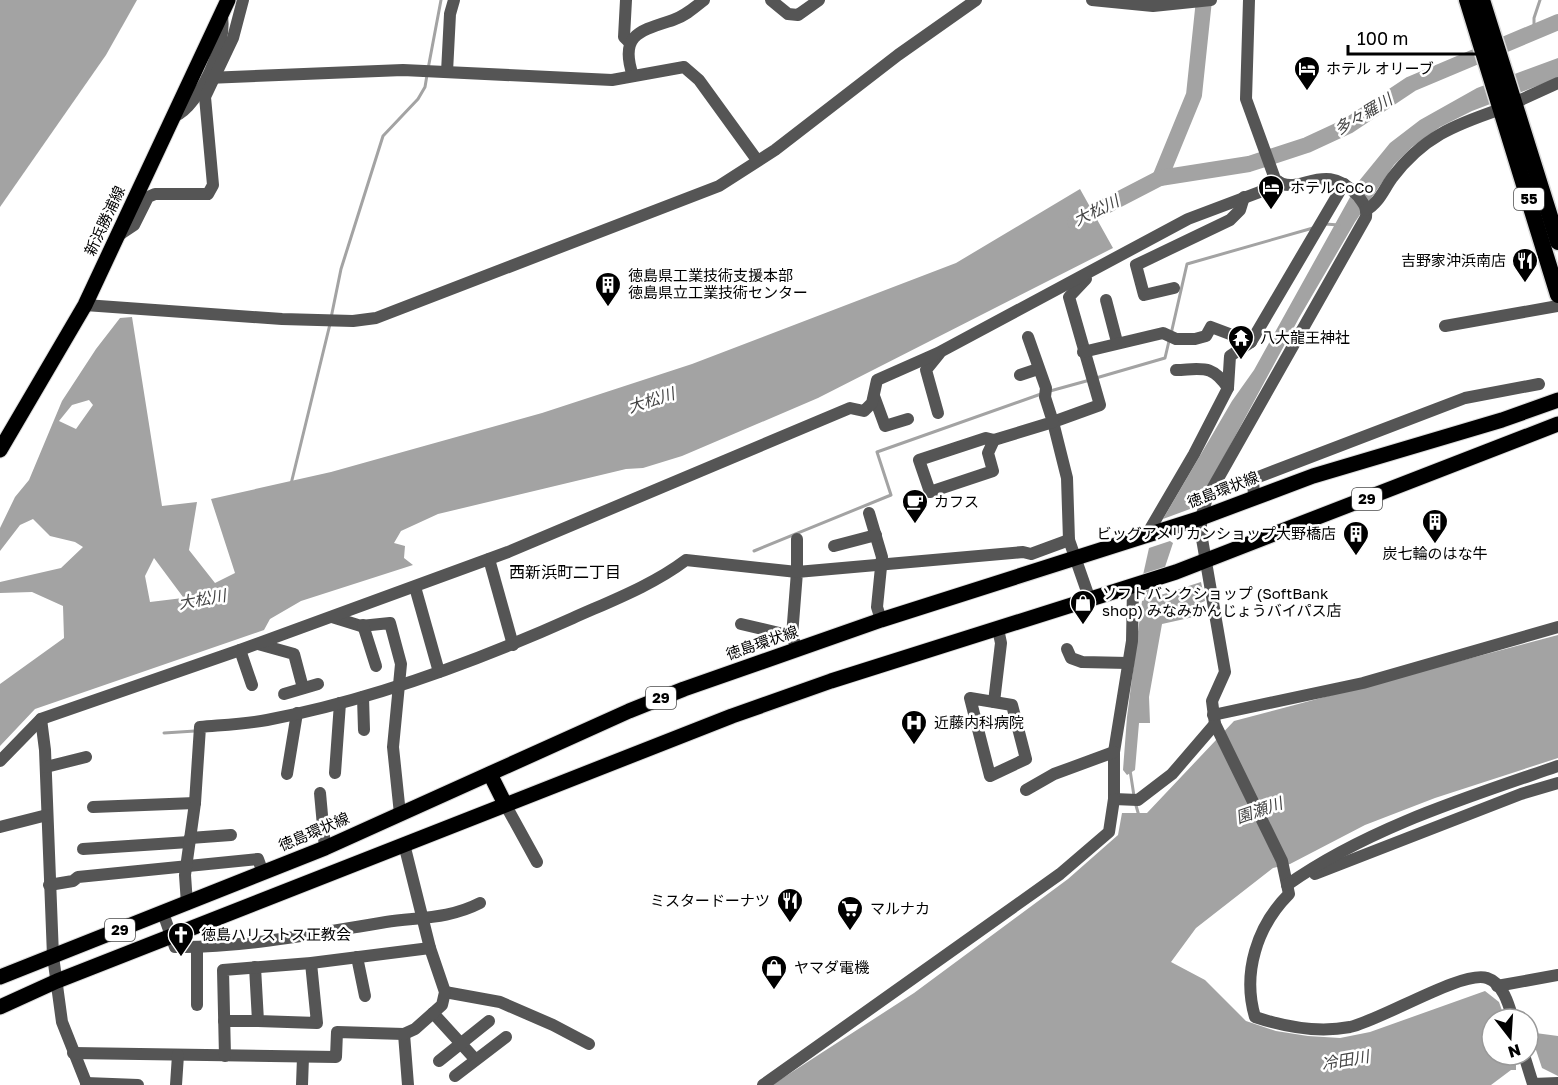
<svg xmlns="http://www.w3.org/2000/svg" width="1558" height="1085" font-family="'Golos Text','Noto Sans JP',sans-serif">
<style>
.water{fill:#a3a3a3;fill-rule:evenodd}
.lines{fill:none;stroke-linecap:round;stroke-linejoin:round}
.stream{stroke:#a3a3a3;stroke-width:3}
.river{stroke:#a3a3a3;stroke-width:16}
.major-casing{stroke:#dbdbdb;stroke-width:17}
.highway-casing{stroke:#dbdbdb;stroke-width:19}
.minor{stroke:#555;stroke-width:12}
.major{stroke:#000;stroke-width:15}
.highway{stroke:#000;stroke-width:16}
.labels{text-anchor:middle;stroke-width:5;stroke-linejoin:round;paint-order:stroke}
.shield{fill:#fff;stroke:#4c4c4c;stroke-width:1.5}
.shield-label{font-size:14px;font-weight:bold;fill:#000}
.poi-label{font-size:15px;fill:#000;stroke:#fff;text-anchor:start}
.street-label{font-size:15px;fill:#000;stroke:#fff}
.water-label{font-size:16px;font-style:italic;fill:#444;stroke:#fff}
.neighbourhood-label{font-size:16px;fill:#000;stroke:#fff}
</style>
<rect width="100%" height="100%" fill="#fff"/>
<g class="water">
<polygon points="0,0 137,0 106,55 0,207"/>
<polygon points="1558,58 1558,78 1472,111 1440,127 1412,147 1394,165 1355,222 1299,318 1205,492 1190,509 1163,519 1232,401 1254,370 1359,181 1390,143 1420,120 1477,88"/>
<path d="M1080,189L1113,248L818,398L682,456L643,468L626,469L438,514L401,531L394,543L405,546L404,558L413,565L301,601L270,619L264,630L35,709L0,746V684L64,638L63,606L32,592L0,593V582L61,568L83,547L75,542L50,536L33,519L20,525L0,551V528L15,497L29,480L62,401L96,349L120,318L132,317L162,506L197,502L189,550L215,583L235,573L211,499L331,472L542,413L692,364L956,263ZM89,400L93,405L76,429L59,421L72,405ZM154,558L183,597V598L150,602L145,576Z"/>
<polygon points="1170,541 1173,543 1165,567 1143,575 1149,548"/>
<polygon points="1201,582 1205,601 1200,603 1203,611 1198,616 1162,624 1149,697 1150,723 1139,723 1135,770 1127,775 1123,770 1127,717 1142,601"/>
<polygon points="1558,635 1558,758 1435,798 1365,825 1290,864 1273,868 1196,928 1171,962 1205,980 1246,1021 1276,1031 1308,1036 1340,1038 1370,1032 1485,991 1499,1002 1505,1019 1492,1019 1492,1055 1516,1055 1516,1070 1511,1070 1491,1085 772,1085 914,993 1068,879 1118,835 1122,813 1147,813 1234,721"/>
<polygon points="1528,1032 1558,1036 1558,1076 1542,1068 1536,1050 1532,1050"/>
</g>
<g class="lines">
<g class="stream">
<polyline points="1534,32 1534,18 1540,0"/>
<polyline points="428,69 441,0"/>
<polyline points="1325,224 1339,225"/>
<polyline points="331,318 341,269 383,136 418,99 425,87 427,75"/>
<polyline points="1171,334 1187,264 1313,228"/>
<polyline points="1096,378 1165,358 1169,341"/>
<polyline points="1050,391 1090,380"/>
<polyline points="291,484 330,324"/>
<polyline points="754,551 891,495 877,452 1041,394"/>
<polyline points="1145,602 1149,585"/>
<polyline points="164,733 195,731"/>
<polyline points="1130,770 1134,796"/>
<polyline points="1135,802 1139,816"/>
</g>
<g class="river">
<polyline points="1160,178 1194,95 1204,0"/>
<polyline points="1075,222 1160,178 1249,164 1307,145 1348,126 1411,84 1558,22"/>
</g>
<defs>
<g id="major">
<polyline points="0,450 85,305 228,0"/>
<polyline points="490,774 505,804"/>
<polyline points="0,977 325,848 629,711 684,689 881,620 1201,518 1313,476 1502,420 1558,400"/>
<polyline points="0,1007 57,981 732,716 831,681 1176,572 1558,424"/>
</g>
<g id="highway">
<polyline points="1467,0 1558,295"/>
<polyline points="1482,0 1558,242"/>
</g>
</defs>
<use href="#major" class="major-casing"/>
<use href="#highway" class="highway-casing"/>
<g class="minor">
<polyline points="626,0 624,37 630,43"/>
<polyline points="771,0 788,14 798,15 819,0"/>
<polyline points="1092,0 1153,6 1211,0"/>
<path d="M1249,0L1246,99L1275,179C1298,200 1323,157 1358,196C1364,204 1367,207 1366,217L1207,498L1201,518V533L1225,672L1212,701L1215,724L1282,861L1289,894C1257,926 1242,973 1255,1017C1285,1027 1318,1033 1350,1027C1382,1020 1462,970 1487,978C1503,983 1509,1005 1513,1019"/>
<polyline points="447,72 450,14 454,0"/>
<path d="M633,76C619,35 639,31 673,20C685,16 694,8 704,0"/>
<polyline points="207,78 403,70 612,80 684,67 699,80 757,160"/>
<polyline points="1514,103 1558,83"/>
<path d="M175,116C199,107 230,38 221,14"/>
<path d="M1366,210C1379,203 1384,189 1392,178C1423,137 1454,125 1501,109"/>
<polyline points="119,235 134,225 148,197 155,194 208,194 213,185 205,97 233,38 243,0"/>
<polyline points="1086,279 1069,297 1100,405 1053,422 1067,478 1069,540 1090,600"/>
<polyline points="1174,288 1144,295 1136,265 1230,220 1240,210 1244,197"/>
<polyline points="1106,300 1117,342"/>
<polyline points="85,305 282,319 353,321 376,318 719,186 775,150 898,55 976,0"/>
<polyline points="1445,326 1558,306"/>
<polyline points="1083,352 1163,333 1176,339 1195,339 1206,336 1211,327 1251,342"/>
<path d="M1176,370C1203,369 1212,364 1228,388"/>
<polyline points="1020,375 1038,369"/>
<polyline points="874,396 885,426 908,419"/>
<polyline points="938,413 926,370 939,354"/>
<polyline points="994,440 988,453 993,471 930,492 919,460 986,438 994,440 1053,422 1045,397 1046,388 1028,337"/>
<polyline points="1254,496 1253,479 1465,398 1539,384"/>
<polyline points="869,513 882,557 877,607 881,620"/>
<polyline points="1146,536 1194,454 1228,388 1230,356 1251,342 1344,184"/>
<polyline points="834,546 876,535"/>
<polyline points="489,559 513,645"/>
<polyline points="415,587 439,672"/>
<polyline points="1133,587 1132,641 1114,752 1114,799 1138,800 1172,774 1215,724"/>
<polyline points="332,617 361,626 390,623 401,664 393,747 400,814"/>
<polyline points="741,624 792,636"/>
<polyline points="363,625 376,666"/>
<polyline points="258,644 294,654 303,688"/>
<polyline points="797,649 792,636 797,572 1023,552 1031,554 1069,540"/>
<polyline points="1067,649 1071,658 1082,662 1128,663"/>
<polyline points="240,650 252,685"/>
<polyline points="284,694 318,684"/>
<polyline points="363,697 364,730"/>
<polygon points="970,698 1012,705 1026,759 990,776"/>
<polyline points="994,702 1001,643 998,629"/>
<polyline points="1213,715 1363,683 1558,627"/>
<polyline points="41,719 45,750 53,956 62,1022 87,1085"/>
<polyline points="0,761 41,719 240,650 508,552 850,408 864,411 872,403 877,380 938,353 1188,219 1270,188 1279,182"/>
<polyline points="46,767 86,757"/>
<polyline points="335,773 340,703"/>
<polyline points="287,774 297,713"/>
<polyline points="1026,790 1054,774 1114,752"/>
<polyline points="320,793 325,848"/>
<polyline points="505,804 537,862"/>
<polyline points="93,807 195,803"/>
<polyline points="0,827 47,815"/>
<polyline points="190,838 231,835"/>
<polyline points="83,849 189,842"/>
<polyline points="1315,874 1521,794 1558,783"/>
<polyline points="49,885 73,881 78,877 258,859 263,873"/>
<path d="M1287,885C1368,828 1465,798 1558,766"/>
<path d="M187,904L185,875L195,803L200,727C222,725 245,724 267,720C373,700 475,662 573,618C611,601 653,585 686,560L797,572V539"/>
<path d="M163,913L175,947C246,948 317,933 386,922C419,917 449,919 480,903"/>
<polyline points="357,957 365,996"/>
<polyline points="255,967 258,1021 317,1023 311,963"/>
<polyline points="1497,986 1558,975"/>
<polyline points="445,992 500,1002 553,1025 589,1044"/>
<polyline points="197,1005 197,947"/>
<polyline points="433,1013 475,1059"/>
<polyline points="224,1021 258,1021"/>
<polyline points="404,1034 408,1085"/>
<polyline points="73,1053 336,1057 337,1032 404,1034 415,1029 442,1005 445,992 430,948 404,844"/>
<polyline points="1524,1055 1533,1084 1558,1083"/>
<polyline points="225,1056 223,970 311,963 430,948"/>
<polyline points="439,1061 489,1021"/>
<polyline points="455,1076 506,1037"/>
<polyline points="86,1083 138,1085"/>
<polyline points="176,1085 178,1055"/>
<polyline points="302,1085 303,1057"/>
<polyline points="763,1085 1060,874 1109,832 1114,799"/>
</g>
<use href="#major" class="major"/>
<use href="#highway" class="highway"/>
</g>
<defs>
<symbol id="hotel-pin" viewBox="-11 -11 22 30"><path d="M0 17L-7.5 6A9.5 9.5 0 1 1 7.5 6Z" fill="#000" stroke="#fff"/><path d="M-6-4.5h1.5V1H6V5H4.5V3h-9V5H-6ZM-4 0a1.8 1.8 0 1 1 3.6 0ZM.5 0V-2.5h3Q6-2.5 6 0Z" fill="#fff"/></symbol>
<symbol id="restaurant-pin" viewBox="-11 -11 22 30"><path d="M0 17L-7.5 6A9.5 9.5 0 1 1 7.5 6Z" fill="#000" stroke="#fff"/><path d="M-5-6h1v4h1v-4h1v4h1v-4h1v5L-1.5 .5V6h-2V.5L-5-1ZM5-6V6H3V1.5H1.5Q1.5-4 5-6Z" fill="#fff"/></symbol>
<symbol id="building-pin" viewBox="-11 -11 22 30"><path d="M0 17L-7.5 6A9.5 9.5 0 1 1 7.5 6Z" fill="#000" stroke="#fff"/><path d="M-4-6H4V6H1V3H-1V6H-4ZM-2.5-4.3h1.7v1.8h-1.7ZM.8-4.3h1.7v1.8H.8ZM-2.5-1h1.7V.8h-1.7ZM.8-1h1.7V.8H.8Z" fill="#fff"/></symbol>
<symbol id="temple-pin" viewBox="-11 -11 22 30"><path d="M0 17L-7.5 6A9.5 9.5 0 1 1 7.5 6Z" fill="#000" stroke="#fff"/><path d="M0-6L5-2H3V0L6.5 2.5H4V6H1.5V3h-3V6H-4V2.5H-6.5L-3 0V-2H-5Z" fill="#fff"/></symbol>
<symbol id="cafe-pin" viewBox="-11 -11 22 30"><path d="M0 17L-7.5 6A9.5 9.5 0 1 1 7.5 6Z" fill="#000" stroke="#fff"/><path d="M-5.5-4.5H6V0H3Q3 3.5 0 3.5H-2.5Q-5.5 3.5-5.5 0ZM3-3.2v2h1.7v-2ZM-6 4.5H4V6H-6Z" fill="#fff"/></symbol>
<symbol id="shop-pin" viewBox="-11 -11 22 30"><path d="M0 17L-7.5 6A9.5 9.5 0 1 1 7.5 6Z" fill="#000" stroke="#fff"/><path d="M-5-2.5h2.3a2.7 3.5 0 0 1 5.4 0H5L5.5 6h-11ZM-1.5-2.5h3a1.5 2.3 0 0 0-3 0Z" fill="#fff"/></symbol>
<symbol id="hospital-pin" viewBox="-11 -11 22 30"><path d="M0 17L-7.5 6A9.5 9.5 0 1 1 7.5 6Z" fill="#000" stroke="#fff"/><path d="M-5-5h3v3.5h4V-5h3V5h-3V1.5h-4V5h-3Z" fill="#fff"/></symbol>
<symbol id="supermarket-pin" viewBox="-11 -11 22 30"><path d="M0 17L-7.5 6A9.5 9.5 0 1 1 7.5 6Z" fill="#000" stroke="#fff"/><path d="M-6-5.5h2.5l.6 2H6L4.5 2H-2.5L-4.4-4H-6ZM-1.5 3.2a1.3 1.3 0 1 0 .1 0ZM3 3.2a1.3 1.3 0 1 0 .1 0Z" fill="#fff"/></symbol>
<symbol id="church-pin" viewBox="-11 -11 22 30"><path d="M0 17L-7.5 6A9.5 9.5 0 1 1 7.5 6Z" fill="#000" stroke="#fff"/><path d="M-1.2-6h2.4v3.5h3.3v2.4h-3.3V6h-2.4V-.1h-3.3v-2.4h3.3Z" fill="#fff"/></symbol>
</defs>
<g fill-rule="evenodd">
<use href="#hotel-pin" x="1292" y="54" width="30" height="40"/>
<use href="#hotel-pin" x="1256" y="173" width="30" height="40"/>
<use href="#restaurant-pin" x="1510" y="246" width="30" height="40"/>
<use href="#building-pin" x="593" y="270" width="30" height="40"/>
<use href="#temple-pin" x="1226" y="323" width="30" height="40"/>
<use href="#cafe-pin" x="900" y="487" width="30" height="40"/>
<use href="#building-pin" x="1420" y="507" width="30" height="40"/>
<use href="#building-pin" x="1341" y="519" width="30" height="40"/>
<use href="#shop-pin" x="1068" y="588" width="30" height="40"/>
<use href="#hospital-pin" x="899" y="708" width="30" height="40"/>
<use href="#restaurant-pin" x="775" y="886" width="30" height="40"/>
<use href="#supermarket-pin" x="835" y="894" width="30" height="40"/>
<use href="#church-pin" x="166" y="920" width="30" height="40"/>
<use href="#shop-pin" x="759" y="953" width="30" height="40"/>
</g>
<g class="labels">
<g class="shield">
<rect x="1514" y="188" width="30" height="22" rx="4.5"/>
<rect x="1352" y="488" width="30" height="22" rx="4.5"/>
<rect x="646" y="687" width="30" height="22" rx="4.5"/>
<rect x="105" y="919" width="30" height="22" rx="4.5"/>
</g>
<g class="shield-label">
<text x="1529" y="204">55</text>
<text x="1367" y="504">29</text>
<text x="661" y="703">29</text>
<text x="120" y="935">29</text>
</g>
<g class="poi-label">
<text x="1326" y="74">ホテル オリーブ</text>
<text x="1290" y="193">ホテルCoCo</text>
<text x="1506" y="266" text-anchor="end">吉野家沖浜南店</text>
<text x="628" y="281">徳島県工業技術支援本部<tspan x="628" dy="17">徳島県立工業技術センター</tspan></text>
<text x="1260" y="343">八大龍王神社</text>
<text x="934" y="507">カフス</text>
<text x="1336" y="539" text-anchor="end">ビッグアメリカンショップ大野橋店</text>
<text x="1435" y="559" text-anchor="middle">炭七輪のはな牛</text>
<text x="1102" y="599">ソフトバンクショップ (SoftBank<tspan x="1102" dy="17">shop) みなみかんじょうバイパス店</tspan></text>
<text x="934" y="728">近藤内科病院</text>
<text x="770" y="906" text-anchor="end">ミスタードーナツ</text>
<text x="870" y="914">マルナカ</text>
<text x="201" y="940">徳島ハリストス正教会</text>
<text x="794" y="973">ヤマダ電機</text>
</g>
<g class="street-label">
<text transform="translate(105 221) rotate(-65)" y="5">新浜勝浦線</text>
<text transform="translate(1223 490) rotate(-21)" y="5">徳島環状線</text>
<text transform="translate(762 643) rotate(-19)" y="5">徳島環状線</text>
<text transform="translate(314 832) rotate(-23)" y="5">徳島環状線</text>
</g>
<g class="water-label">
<text transform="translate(1363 114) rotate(-31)" y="6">多々羅川</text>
<text transform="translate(1096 210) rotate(-26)" y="6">大松川</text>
<text transform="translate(651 400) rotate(-18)" y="6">大松川</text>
<text transform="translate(202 599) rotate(-10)" y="6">大松川</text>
<text transform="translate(1259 810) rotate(-19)" y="6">園瀬川</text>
<text transform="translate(1345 1060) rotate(-10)" y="6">冷田川</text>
</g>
<g class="neighbourhood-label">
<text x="565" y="578">西新浜町二丁目</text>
</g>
</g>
<g transform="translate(1510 1037) rotate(163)"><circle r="28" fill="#ffffff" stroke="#999999" stroke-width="1.5"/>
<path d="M0-4.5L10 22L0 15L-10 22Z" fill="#000000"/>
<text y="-9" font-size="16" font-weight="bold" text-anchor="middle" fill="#000000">N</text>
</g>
<path d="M1348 45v9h142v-9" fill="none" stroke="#000000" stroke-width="3"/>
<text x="1357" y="45" font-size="18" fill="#000000" stroke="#ffffff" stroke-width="4.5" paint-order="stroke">100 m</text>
</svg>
